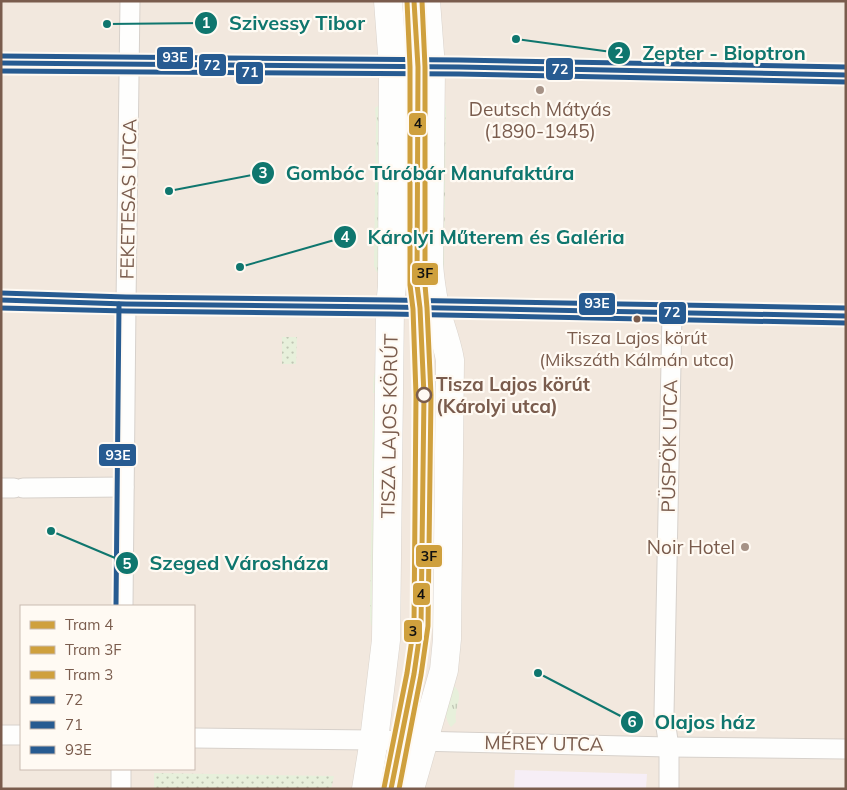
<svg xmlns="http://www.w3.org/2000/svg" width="847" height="790" font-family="Mulish,sans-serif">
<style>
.residential{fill:#f2e8de;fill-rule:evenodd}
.education{fill:#f6eef6}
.grass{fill:url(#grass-tufts)}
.garden{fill:url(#garden-dots)}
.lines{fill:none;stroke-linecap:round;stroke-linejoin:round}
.street-casing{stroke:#d7d1cb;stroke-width:21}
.secondary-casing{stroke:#d9d2cb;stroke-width:29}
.street{stroke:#fefefd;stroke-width:19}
.secondary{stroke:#fefefd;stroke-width:28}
.bus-1-casing{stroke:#fffaf3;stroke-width:9}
.bus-2-casing{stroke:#fffaf3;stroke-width:9}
.bus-3-casing{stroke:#fffaf3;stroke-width:9}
.bus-1{stroke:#275b91;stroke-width:5}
.bus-2{stroke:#275b91;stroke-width:5}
.bus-3{stroke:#275b91;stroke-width:5}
.tram-1-casing{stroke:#fffaf3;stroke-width:9}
.tram-2-casing{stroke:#fffaf3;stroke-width:9}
.tram-3-casing{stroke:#fffaf3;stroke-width:9}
.tram-1{stroke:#cfa03d;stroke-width:5}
.tram-2{stroke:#cfa03d;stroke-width:5}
.tram-3{stroke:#cfa03d;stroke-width:5}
.poi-dot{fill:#a69286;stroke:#fffaf3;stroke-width:2}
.bus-dot{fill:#7a5c4d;stroke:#fffaf3;stroke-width:2}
.stop-dot{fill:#fffaf3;stroke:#7a5c4d;stroke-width:2.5}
.labels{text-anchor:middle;stroke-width:4.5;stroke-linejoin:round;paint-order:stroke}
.bus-label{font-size:18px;fill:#7a5c4d;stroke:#fffaf3}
.poi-label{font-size:19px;fill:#7a5c4d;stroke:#fffaf3}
.street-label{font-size:19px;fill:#7a5c4d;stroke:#fffaf3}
.stop-label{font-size:19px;font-weight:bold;fill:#7a5c4d;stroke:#fffaf3;text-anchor:start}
.leader{fill:none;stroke:#0f766e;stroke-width:2}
.callout-dot{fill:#0f766e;stroke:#fffaf3;stroke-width:2}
.mark-label{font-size:15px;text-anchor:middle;font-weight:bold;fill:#fff}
.callout-label{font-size:20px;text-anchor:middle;font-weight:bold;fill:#0f766e;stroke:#fffaf3;stroke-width:4.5;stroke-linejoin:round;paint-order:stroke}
.line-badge{stroke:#fffaf3;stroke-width:2}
.badge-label{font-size:14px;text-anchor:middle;font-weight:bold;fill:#fff}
.pale-badge-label{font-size:14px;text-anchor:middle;font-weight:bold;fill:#111}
</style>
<defs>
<pattern id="grass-tufts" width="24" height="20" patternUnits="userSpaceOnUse" patternTransform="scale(1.25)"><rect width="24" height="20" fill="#e7f0db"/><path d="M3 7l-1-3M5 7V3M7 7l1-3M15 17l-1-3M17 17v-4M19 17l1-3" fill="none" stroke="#c0c6b4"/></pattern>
<pattern id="garden-dots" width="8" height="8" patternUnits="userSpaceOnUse" patternTransform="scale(1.25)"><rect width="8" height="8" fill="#e7f0db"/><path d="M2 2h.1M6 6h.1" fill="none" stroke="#c0c6b4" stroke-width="1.8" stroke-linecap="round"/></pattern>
</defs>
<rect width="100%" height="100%" fill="#f9f5f0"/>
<path class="residential" d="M1,1H846V789H1ZM21,606H194V769H21Z"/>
<polygon class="education" points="515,770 647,774 646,789 514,789"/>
<g class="grass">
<polygon points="382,103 380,275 376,271 374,266 376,121 375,108"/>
<polygon points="443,103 446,106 444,270 442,272"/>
<path d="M380,368L383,369L379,627H374L371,625L370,617L373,410L380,409V393H373C374,384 371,372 380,368Z"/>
<path d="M451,684C465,693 457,701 456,714C455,716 456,719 456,722L451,727C441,715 448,699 451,684Z"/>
</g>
<g class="garden">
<polygon points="282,337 297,337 296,364 282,364"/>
<polygon points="154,773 334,776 331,789 154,789"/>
</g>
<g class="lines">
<defs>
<g id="street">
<polyline points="1,63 130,65 459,67 846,75"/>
<polyline points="1,300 126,304 390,307 846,316"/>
<polyline points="1,488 14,488"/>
<polyline points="23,488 124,487"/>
<polyline points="123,606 126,304 130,1"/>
<polyline points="1,735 21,735"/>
<polyline points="194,738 374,740 669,747 846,749"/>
<polyline points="121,789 121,769"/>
<polyline points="669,789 669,747 664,714 672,313"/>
</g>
<g id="secondary">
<polyline points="366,789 374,740 386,640 390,307 392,286 393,67 388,1"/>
<path d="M410,789L444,670L447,639L450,360C447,342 440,325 435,307C432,292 430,278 429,264L431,67L426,1"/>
</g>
</defs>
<use href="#street" class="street-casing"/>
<use href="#secondary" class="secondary-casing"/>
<use href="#street" class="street"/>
<use href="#secondary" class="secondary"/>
<defs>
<g id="bus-1">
<polyline points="1,63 459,67 846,75"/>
<polyline points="1,300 126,304 390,307 846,316"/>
</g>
<g id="bus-2">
<polyline points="1,71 459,74 846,82"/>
<polyline points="1,308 126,311 390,314 846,323"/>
</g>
<g id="bus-3">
<polyline points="1,56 459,60 846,67"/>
<polyline points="1,293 126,297 390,300 846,308"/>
<polyline points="116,606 119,304"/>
</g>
</defs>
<use href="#bus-1" class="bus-1-casing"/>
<use href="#bus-2" class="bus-2-casing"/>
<use href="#bus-3" class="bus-3-casing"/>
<use href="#bus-1" class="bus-1"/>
<use href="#bus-2" class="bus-2"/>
<use href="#bus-3" class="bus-3"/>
<defs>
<polyline id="tram-1" points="391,789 414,674 421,626 424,395 420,308 417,285 418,67 414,1"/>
<polyline id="tram-2" points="399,789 421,675 428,626 431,395 427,308 425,285 425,67 422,1"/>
<polyline id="tram-3" points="384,788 407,673 414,625 416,395 413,309 410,285 410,67 407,1"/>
</defs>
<use href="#tram-1" class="tram-1-casing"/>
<use href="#tram-2" class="tram-2-casing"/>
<use href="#tram-3" class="tram-3-casing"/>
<use href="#tram-1" class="tram-1"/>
<use href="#tram-2" class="tram-2"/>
<use href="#tram-3" class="tram-3"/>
</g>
<g class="poi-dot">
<circle cx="540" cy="90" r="5"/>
<circle cx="745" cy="547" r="5"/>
</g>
<circle class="bus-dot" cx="637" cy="319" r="4.5"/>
<circle class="stop-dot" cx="424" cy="395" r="7"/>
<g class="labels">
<g class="bus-label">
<text x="637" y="344">Tisza Lajos körút<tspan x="637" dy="22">(Mikszáth Kálmán utca)</tspan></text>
</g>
<g class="poi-label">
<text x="540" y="116">Deutsch Mátyás<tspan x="540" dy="22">(1890-1945)</tspan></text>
<text x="735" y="554" text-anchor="end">Noir Hotel</text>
</g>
<g class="street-label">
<text transform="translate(128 199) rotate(-89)" y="7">FEKETESAS UTCA</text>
<text transform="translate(389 426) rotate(-89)" y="7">TISZA LAJOS KÖRÚT</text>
<text transform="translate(669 446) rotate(-89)" y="7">PÜSPÖK UTCA</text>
<text transform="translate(544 743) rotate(1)" y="7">MÉREY UTCA</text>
</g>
<g class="stop-label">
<text x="436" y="391">Tisza Lajos körút<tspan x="436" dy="22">(Károlyi utca)</tspan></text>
</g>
</g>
<path class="leader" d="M107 24L206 23M516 39L619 53M169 191L263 173M240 267L345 237M51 531L127 563M538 673L632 722"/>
<g class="callout-dot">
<circle cx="107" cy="24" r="5"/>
<circle cx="516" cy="39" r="5"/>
<circle cx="169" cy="191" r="5"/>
<circle cx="240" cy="267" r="5"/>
<circle cx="51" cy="531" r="5"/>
<circle cx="538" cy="673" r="5"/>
<circle cx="206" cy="23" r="12"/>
<circle cx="619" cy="53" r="12"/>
<circle cx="263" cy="173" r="12"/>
<circle cx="345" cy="237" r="12"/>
<circle cx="127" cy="563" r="12"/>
<circle cx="632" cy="722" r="12"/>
</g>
<g class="mark-label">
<text x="206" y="28">1</text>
<text x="619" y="58">2</text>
<text x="263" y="178">3</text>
<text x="345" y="242">4</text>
<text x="127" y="569">5</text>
<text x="632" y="727">6</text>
</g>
<g class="callout-label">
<text x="297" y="30">Szivessy Tibor</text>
<text x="724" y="60">Zepter - Bioptron</text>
<text x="430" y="180">Gombóc Túróbár Manufaktúra</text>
<text x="496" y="244">Károlyi Műterem és Galéria</text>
<text x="239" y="570">Szeged Városháza</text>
<text x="705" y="729">Olajos ház</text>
</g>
<g class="line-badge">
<rect x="156" y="46" width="38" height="24" rx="5" fill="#275b91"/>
<rect x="198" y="53" width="29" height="24" rx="5" fill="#275b91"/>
<rect x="545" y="57" width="29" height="24" rx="5" fill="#275b91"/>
<rect x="235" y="61" width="29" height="24" rx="5" fill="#275b91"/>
<rect x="408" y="112" width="19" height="24" rx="5" fill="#cfa03d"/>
<rect x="411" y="262" width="28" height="24" rx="5" fill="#cfa03d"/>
<rect x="578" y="292" width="38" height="24" rx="5" fill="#275b91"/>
<rect x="658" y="301" width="29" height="24" rx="5" fill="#275b91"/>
<rect x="98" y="443" width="39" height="24" rx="5" fill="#275b91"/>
<rect x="415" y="544" width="28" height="24" rx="5" fill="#cfa03d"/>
<rect x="412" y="582" width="19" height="24" rx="5" fill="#cfa03d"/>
<rect x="403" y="619" width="20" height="24" rx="5" fill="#cfa03d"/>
</g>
<g class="badge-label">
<text x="175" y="62">93E</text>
<text x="212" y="70">72</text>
<text x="560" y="74">72</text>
<text x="250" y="77">71</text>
<text x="597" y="308">93E</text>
<text x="672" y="317">72</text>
<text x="118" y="460">93E</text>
</g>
<g class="pale-badge-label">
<text x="418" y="128">4</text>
<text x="425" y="278">3F</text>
<text x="429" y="561">3F</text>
<text x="421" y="599">4</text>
<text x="413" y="636">3</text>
</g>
<rect width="847" height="790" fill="none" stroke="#7a5c4d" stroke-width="5"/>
<rect x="20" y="605" width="175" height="165" fill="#fffaf3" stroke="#cabbb1"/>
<rect x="30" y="621" width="25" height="8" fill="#cfa03d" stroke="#cabbb1"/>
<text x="65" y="630" font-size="15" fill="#7a5c4d">Tram 4</text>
<rect x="30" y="646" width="25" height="8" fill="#cfa03d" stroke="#cabbb1"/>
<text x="65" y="655" font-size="15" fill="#7a5c4d">Tram 3F</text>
<rect x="30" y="671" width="25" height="8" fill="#cfa03d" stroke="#cabbb1"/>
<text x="65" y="680" font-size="15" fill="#7a5c4d">Tram 3</text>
<rect x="30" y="696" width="25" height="8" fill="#275b91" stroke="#cabbb1"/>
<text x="65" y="705" font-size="15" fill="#7a5c4d">72</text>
<rect x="30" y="721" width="25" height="8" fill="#275b91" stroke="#cabbb1"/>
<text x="65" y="730" font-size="15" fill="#7a5c4d">71</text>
<rect x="30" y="746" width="25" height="8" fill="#275b91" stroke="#cabbb1"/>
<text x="65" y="755" font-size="15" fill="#7a5c4d">93E</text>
</svg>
